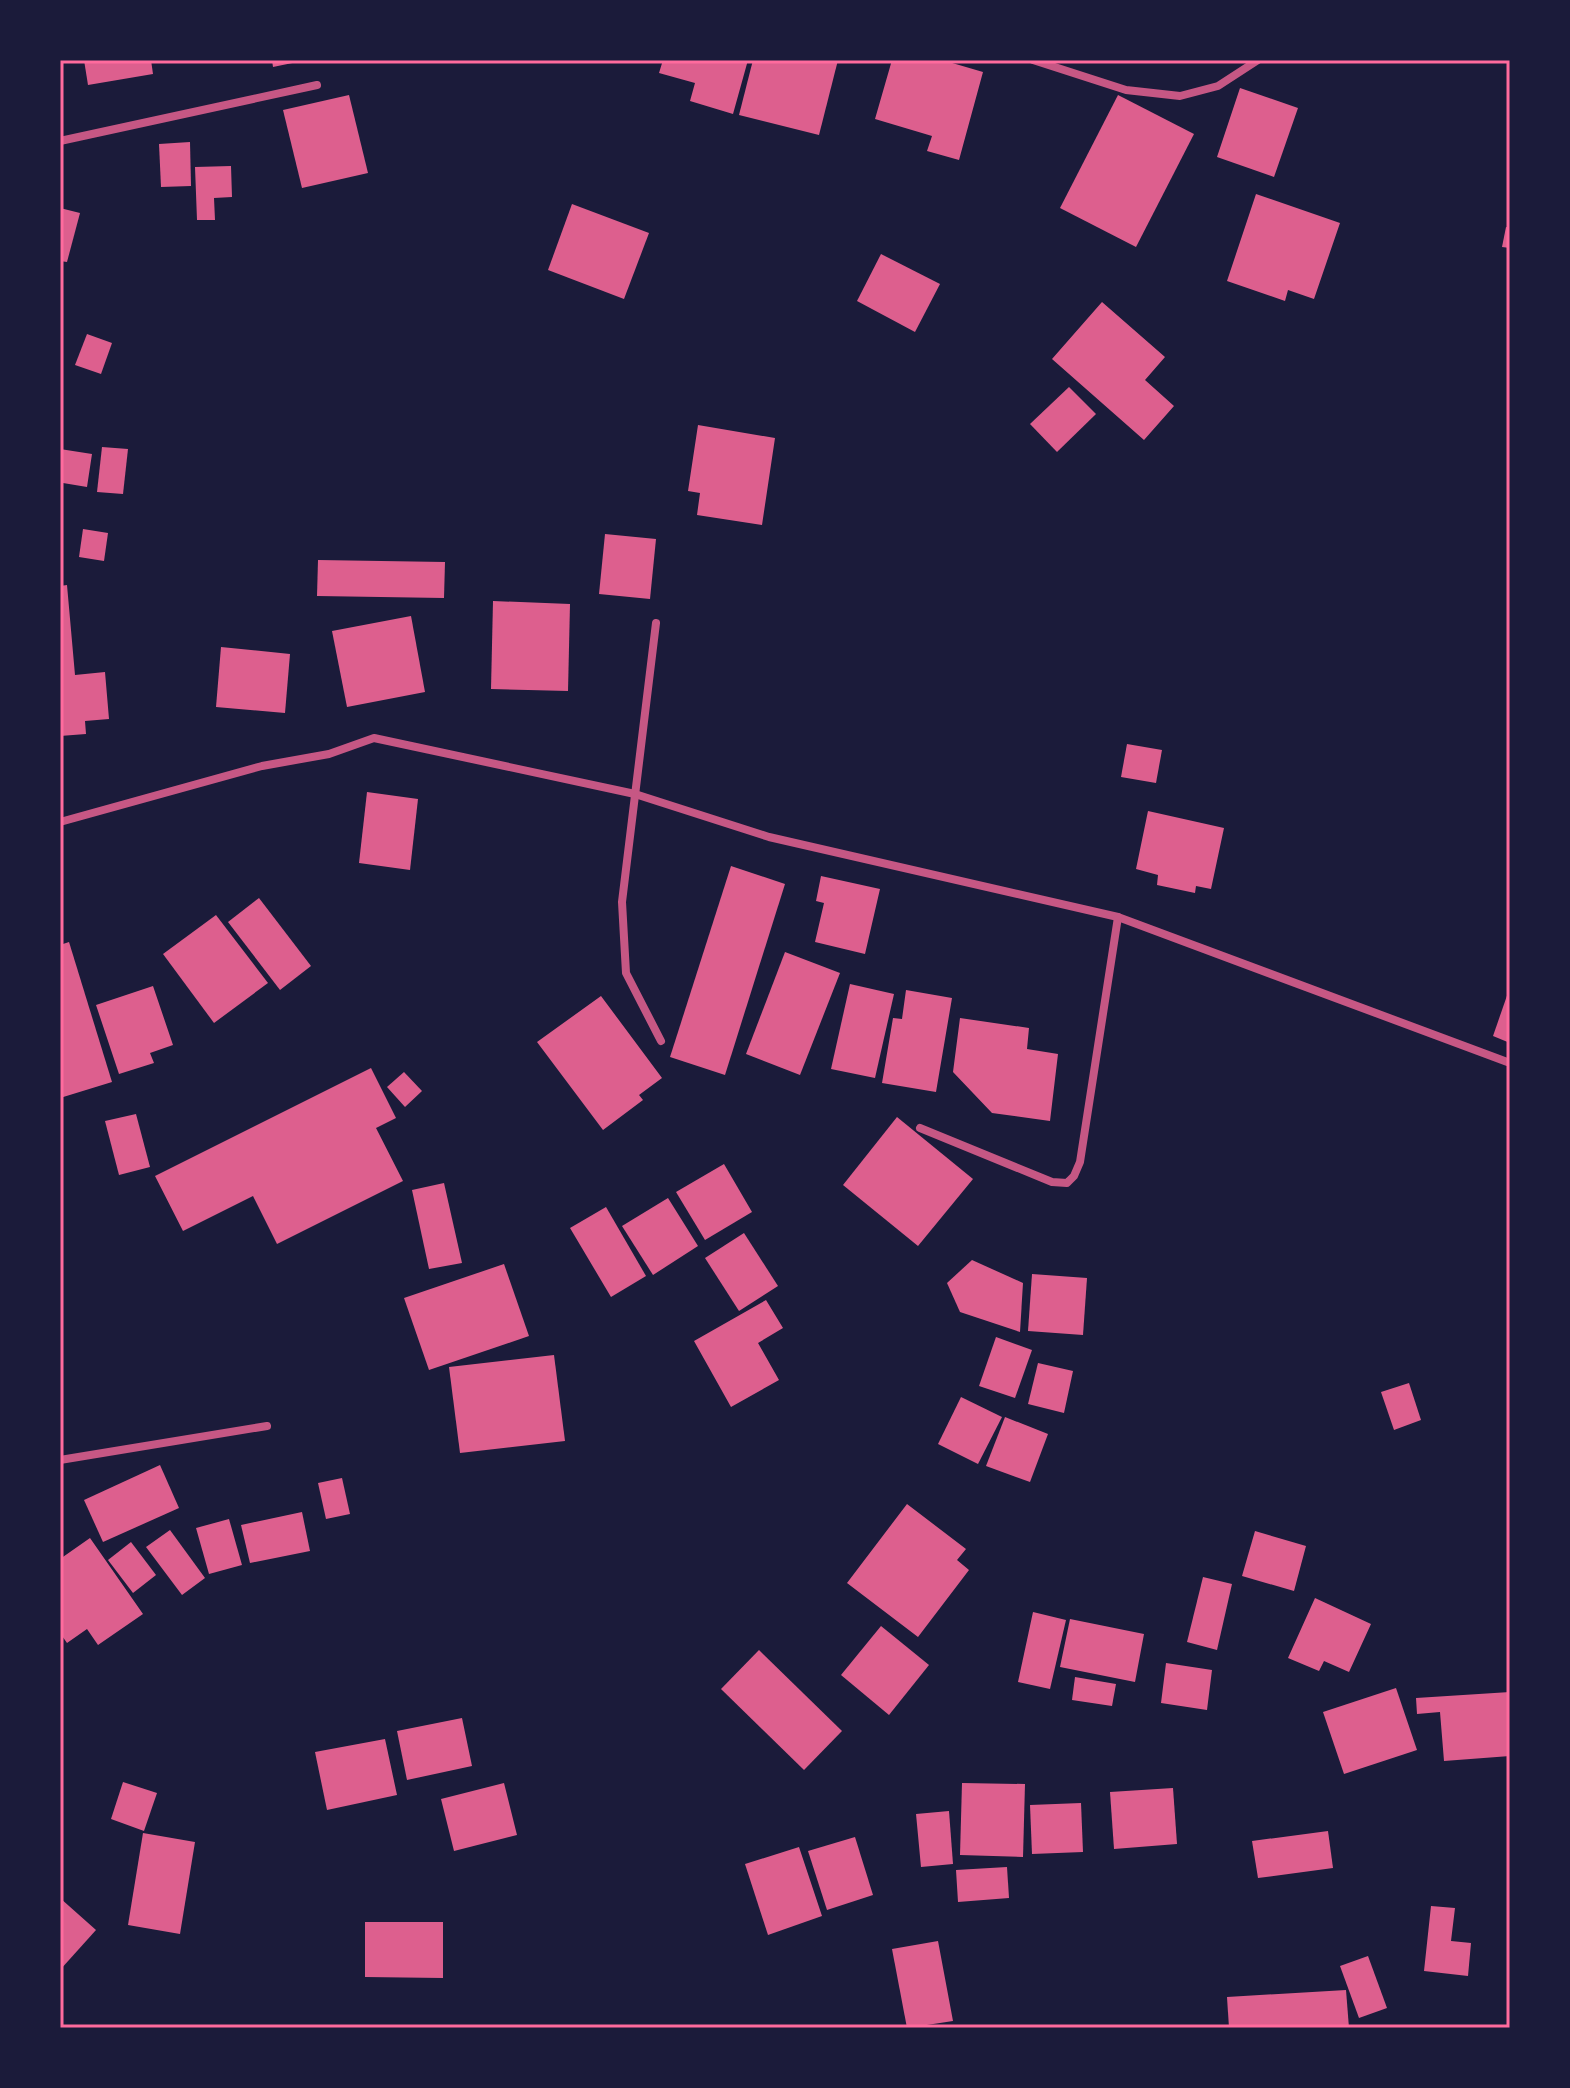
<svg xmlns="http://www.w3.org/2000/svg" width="1570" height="2088" font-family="'Source Sans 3',sans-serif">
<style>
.building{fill:#dd5f8e}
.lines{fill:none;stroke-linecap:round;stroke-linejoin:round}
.minor{stroke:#c65784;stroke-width:8}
.neatline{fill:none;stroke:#ff6b9d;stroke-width:3}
</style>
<rect width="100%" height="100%" fill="#1b1b3a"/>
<g class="building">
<polygon points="84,60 151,60 153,74 88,85"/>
<polygon points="272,60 302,60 302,61 273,67"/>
<polygon points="663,60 748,60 733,114 690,101 695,83 659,73"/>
<polygon points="753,60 838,60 819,135 739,115"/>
<polygon points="892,60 942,60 983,72 959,160 927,151 932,136 875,119"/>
<polygon points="1240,88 1298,108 1274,177 1217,157"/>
<polygon points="349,95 368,173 302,188 283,110"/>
<polygon points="1118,95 1194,134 1136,247 1060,208"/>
<polygon points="190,142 191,186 161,187 159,144"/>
<polygon points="231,166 232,197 214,198 215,220 197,220 195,167"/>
<polygon points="1256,194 1340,223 1314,299 1288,290 1285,301 1227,281"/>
<polygon points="572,204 649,233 624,299 548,270"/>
<polygon points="60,208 80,213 67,262 60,261"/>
<polygon points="1506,227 1510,228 1510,248 1502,247"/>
<polygon points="881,254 940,284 915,332 857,301"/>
<polygon points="1102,302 1165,357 1145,380 1174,406 1144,440 1052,359"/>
<polygon points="87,334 112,343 101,374 75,365"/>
<polygon points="1069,387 1096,414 1057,452 1030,424"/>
<polygon points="698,425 775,438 762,525 697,515 700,493 688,491"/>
<polygon points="102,447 128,449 123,494 97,492"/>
<polygon points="60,449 92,454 87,487 63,483 60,493"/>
<polygon points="83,529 108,533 104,561 79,557"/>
<polygon points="605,534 656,539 650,599 599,594"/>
<polygon points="318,560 445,562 444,598 317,596"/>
<polygon points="67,585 75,675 105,672 109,719 85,721 86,734 60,736 60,586"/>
<polygon points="493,601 570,604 568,691 491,689"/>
<polygon points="411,616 425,692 347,707 332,631"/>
<polygon points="221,647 290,654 285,713 216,707"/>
<polygon points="1127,744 1162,750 1156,783 1121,777"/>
<polygon points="367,792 418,799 410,870 359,863"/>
<polygon points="1148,811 1224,828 1211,889 1196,886 1195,893 1157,885 1158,875 1136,869"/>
<polygon points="731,866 785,884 725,1075 670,1057"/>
<polygon points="821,876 880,889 865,954 815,942 824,903 816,901"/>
<polygon points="259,898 311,966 280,990 228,922"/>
<polygon points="216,915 268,983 214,1023 163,954"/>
<polygon points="69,942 112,1082 60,1098 60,945"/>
<polygon points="785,952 840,973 800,1075 746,1054"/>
<polygon points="850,984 894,994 875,1078 831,1069"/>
<polygon points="153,986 173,1045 150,1053 154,1063 119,1074 96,1005"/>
<polygon points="1510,987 1510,1043 1493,1036"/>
<polygon points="906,990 952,998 936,1092 882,1083 893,1018 902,1019"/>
<polygon points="601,996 662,1078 639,1095 643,1100 603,1130 537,1042"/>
<polygon points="960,1018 1029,1028 1027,1049 1058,1054 1050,1121 992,1113 953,1072"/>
<polygon points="371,1068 396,1118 376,1128 403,1181 277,1244 253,1196 183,1231 155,1176"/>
<polygon points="404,1072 422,1091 405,1107 387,1087"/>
<polygon points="136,1114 150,1167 119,1175 105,1121"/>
<polygon points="897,1117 973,1179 918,1246 843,1185"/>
<polygon points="724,1164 752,1212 705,1240 676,1192"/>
<polygon points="444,1183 462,1263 429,1269 412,1190"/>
<polygon points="668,1198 698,1246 653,1275 622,1226"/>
<polygon points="606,1207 646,1276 611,1297 570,1228"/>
<polygon points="744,1233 778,1286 739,1311 705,1258"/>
<polygon points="972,1260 1023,1283 1020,1332 960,1312 947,1283"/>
<polygon points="504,1264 529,1336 429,1370 404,1298"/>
<polygon points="1032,1274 1087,1278 1083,1335 1028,1331"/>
<polygon points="766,1300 783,1328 758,1343 779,1380 731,1407 694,1341"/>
<polygon points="996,1337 1032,1350 1015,1398 979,1386"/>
<polygon points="554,1355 565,1441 460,1453 449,1367"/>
<polygon points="1038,1363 1073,1371 1064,1413 1028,1404"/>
<polygon points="1409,1383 1421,1420 1394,1430 1381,1392"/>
<polygon points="961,1397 1002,1417 978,1464 938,1444"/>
<polygon points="1005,1417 1048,1434 1030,1482 986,1466"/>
<polygon points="160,1465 179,1508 103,1542 84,1500"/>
<polygon points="342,1478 350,1514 326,1519 318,1483"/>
<polygon points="907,1504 966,1549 957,1560 969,1570 918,1637 847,1583"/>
<polygon points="302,1512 310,1551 250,1563 241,1525"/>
<polygon points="229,1519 242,1565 209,1574 196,1528"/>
<polygon points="170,1530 205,1578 182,1595 146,1547"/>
<polygon points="1255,1531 1306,1546 1294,1591 1242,1576"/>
<polygon points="90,1538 143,1614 98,1645 87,1629 67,1643 60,1633 60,1559"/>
<polygon points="131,1542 156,1575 133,1593 108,1560"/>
<polygon points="1203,1577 1232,1584 1217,1650 1187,1642"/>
<polygon points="1315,1598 1371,1624 1349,1672 1324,1661 1319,1671 1288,1658"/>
<polygon points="1033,1612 1066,1620 1050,1689 1018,1682"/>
<polygon points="1070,1619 1144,1634 1135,1682 1060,1667"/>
<polygon points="881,1626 929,1665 889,1715 841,1675"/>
<polygon points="759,1650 842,1731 804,1770 721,1689"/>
<polygon points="1166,1663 1212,1670 1207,1710 1161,1703"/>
<polygon points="1075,1677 1116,1684 1112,1706 1072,1700"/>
<polygon points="1396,1688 1417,1750 1344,1774 1323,1712"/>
<polygon points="1510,1692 1510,1756 1444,1761 1440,1712 1417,1714 1416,1698"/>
<polygon points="462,1718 472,1766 407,1780 397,1731"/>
<polygon points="385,1739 397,1795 327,1810 315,1752"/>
<polygon points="123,1782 157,1793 144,1831 111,1819"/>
<polygon points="504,1783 517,1835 454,1851 441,1799"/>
<polygon points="962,1783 1025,1784 1023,1857 960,1855"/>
<polygon points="1173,1788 1177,1844 1114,1849 1110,1792"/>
<polygon points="1081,1803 1083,1852 1032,1854 1030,1805"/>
<polygon points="949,1811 953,1864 921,1867 916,1814"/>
<polygon points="1328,1831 1333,1868 1258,1878 1252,1841"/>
<polygon points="143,1833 195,1842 180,1934 128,1925"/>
<polygon points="855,1837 873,1895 827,1910 808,1851"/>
<polygon points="799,1847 822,1916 768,1935 745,1864"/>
<polygon points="1007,1867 1009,1898 958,1902 956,1870"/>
<polygon points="60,1898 96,1930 60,1970"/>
<polygon points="1431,1906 1455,1908 1451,1941 1471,1943 1468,1976 1424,1971"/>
<polygon points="365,1922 443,1922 443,1978 365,1977"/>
<polygon points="938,1941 953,2021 907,2028 892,1949"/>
<polygon points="1368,1956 1387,2008 1359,2018 1340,1966"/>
<polygon points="1346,1990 1349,2028 1229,2028 1227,1997"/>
</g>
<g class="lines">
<g class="minor">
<polyline points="1033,60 1126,90 1180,96 1218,86 1258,60"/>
<polyline points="60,141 317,85"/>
<polyline points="656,623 622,902 626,973 661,1041"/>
<polyline points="60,822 262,766 329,754 374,738 635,794 769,837 1118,917 1510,1063"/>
<polyline points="920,1128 1052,1182 1067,1183 1074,1176 1080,1162 1118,917"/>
<polyline points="60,1460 267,1426"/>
</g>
</g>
<rect width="1570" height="2088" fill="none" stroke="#1b1b3a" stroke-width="124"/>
<rect x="62" y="62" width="1446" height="1964" class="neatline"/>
</svg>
